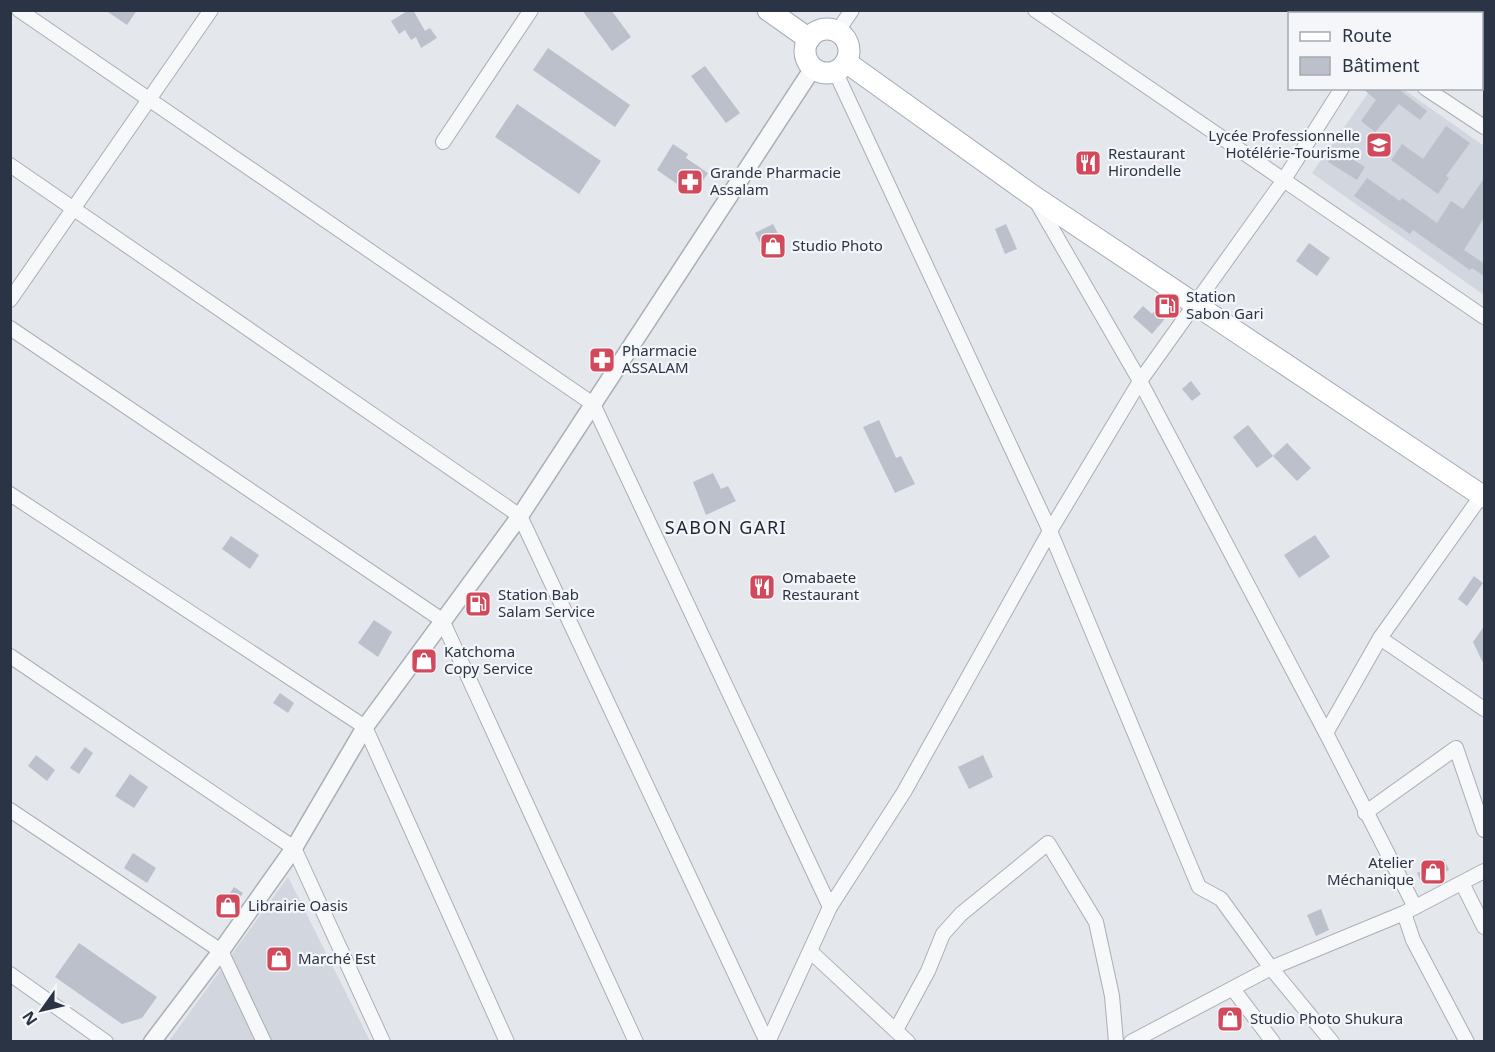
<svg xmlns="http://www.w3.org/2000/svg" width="1495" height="1052" font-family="'Noto Sans',sans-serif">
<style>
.built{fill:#d2d6de}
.building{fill:#bbc0ca}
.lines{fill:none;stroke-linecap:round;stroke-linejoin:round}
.minor-casing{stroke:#a9aeb7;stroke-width:16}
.tertiary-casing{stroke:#a9aeb7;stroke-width:19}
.primary-casing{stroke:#a3abb8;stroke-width:23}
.minor{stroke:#f7f8fa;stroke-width:14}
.tertiary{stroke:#f7f8fa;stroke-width:16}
.primary{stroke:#fff;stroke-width:21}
.labels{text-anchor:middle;stroke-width:4.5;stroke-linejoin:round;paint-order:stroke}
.poi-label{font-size:15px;fill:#2b3445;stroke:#f4f6f9;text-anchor:start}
.quarter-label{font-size:18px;letter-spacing:1.5px;fill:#1d2536;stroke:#f4f6f9}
</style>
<rect width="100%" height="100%" fill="#e4e7ec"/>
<g class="built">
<polygon points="1371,89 1403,89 1484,146 1484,295 1312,173"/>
<polygon points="288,877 370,1041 169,1041"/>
</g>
<g class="building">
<polygon points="105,10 137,10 127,25"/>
<polygon points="409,10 413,10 425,31 430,28 437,38 421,48 416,37 411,40 405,30 399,34 391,21"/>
<polygon points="582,10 611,10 631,37 612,51"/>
<polygon points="548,48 630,105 615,127 533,70"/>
<polygon points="705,66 740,113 726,123 691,76"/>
<polygon points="1362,88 1397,88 1427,111 1420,120 1399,104 1375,132 1361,121 1376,100"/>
<polygon points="517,104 601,161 579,194 495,137"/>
<polygon points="1446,126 1470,143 1446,176 1449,178 1438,194 1391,160 1402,144 1423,159"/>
<polygon points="673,144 688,154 686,158 708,173 693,195 657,170"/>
<polygon points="1336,149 1365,167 1357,180 1328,162"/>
<polygon points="1485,177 1485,216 1464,250 1485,264 1485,277 1472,268 1470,270 1413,230 1410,234 1354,196 1367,178 1400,201 1402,198 1437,223 1451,201 1463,209"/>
<polygon points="773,224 785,247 767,256 755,233"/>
<polygon points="1006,224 1017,249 1005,254 995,229"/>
<polygon points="1309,243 1330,258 1317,276 1296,261"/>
<polygon points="1164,299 1180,309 1174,318 1169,314 1152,334 1133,317 1143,306 1152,314"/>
<polygon points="1191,381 1201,394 1192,401 1182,389"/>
<polygon points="879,420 896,458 901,456 915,484 895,493 863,427"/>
<polygon points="1248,425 1273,456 1257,468 1233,437"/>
<polygon points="1287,443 1311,468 1297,481 1273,456"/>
<polygon points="713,473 721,489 728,486 736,501 706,515 693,482"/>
<polygon points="1315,535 1330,557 1299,578 1284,555"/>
<polygon points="231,536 259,555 250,569 222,549"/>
<polygon points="1474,576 1483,583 1467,606 1458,599"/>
<polygon points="374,620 392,632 378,657 358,643"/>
<polygon points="1485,625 1485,667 1473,642"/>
<polygon points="280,693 294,703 288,713 273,703"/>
<polygon points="85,747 93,753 79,774 70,768"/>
<polygon points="36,755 55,770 47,781 28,766"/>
<polygon points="983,755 993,777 969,789 958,767"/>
<polygon points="130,774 148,787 134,808 115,796"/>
<polygon points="133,853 156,868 147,883 124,868"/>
<polygon points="1444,859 1449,870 1422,884 1417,873"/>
<polygon points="234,887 243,893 226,918 217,912"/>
<polygon points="1321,909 1329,930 1316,936 1307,915"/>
<polygon points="79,943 157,997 142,1018 122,1024 55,977"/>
<polygon points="1235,1008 1244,1020 1227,1031 1219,1019"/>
</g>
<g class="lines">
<defs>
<g id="minor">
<polyline points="19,10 593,404 830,907"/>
<polyline points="1035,10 1484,317"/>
<polyline points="1308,10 1312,14"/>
<polyline points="1390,14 1391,10"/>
<polyline points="837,32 852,10"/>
<polyline points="835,71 1050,531 1199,887 1221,899 1271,968 1332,1042"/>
<polyline points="1425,88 1484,127"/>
<polyline points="443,142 531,10"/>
<polyline points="10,165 520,516 767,1042"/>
<polyline points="1036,201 1140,381 1326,733 1415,907"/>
<polyline points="10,300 211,10"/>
<polyline points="10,328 442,620 636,1042"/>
<polyline points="10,494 365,727 507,1042"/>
<polyline points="1380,638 1484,709"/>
<polyline points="10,656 294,848 383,1042"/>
<polyline points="1326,733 1380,638 1484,492"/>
<polyline points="10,810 221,951 264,1042"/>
<polyline points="1365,813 1456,748 1484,830"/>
<polyline points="1463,885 1484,927"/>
<polyline points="1404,913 1413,940 1467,1042"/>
<polyline points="811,952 908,1042"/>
<polyline points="10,974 106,1042"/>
<polyline points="1233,989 1273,1042"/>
<polyline points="896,1030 928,971 943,934 961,914 1048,843 1096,922 1112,996 1116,1042"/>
<polyline points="768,1042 830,907 904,792 1050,531 1140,381 1283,181 1342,88"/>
<polyline points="1131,1042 1271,968 1404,913 1484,871"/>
</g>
<polyline id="tertiary" points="152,1042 221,951 294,848 365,727 520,516 813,68"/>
<g id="primary">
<polyline points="768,10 809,39"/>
<circle cx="827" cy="51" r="22"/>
<polyline points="846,62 1033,196 1484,497"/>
</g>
</defs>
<use href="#minor" class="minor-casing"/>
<use href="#tertiary" class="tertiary-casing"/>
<use href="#primary" class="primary-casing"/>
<use href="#minor" class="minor"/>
<use href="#tertiary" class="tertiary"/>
<use href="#primary" class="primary"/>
</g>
<defs>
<symbol id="school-square" viewBox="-11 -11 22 22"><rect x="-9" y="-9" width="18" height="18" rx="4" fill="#d1495b" stroke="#f4f6f9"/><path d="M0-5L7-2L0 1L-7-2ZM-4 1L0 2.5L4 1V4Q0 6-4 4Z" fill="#fff"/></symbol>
<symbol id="restaurant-square" viewBox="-11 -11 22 22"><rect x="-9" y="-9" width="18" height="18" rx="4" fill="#d1495b" stroke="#f4f6f9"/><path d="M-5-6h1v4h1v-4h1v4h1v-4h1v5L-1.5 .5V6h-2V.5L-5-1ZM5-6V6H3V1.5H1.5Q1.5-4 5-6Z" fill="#fff"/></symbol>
<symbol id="pharmacy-square" viewBox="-11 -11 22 22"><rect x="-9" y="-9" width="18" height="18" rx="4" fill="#d1495b" stroke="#f4f6f9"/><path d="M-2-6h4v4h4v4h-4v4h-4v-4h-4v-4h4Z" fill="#fff"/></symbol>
<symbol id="shop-square" viewBox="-11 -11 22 22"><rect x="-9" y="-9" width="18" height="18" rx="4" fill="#d1495b" stroke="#f4f6f9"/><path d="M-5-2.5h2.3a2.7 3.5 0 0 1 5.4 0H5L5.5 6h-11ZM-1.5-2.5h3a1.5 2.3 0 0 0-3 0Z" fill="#fff"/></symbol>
<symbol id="fuel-square" viewBox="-11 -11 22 22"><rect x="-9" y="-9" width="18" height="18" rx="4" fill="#d1495b" stroke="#f4f6f9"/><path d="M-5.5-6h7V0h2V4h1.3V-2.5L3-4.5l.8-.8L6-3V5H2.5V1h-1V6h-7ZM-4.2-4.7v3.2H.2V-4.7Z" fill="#fff"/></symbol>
</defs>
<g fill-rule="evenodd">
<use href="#school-square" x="1364" y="130" width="30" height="30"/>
<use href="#restaurant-square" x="1073" y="148" width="30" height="30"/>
<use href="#pharmacy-square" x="675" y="167" width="30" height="30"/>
<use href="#shop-square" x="758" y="231" width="30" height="30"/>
<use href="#fuel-square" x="1152" y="291" width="30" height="30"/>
<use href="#pharmacy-square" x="587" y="345" width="30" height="30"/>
<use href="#restaurant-square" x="747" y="572" width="30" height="30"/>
<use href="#fuel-square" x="463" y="589" width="30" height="30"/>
<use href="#shop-square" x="409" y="646" width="30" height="30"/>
<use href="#shop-square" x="1418" y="857" width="30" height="30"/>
<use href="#shop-square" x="213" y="891" width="30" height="30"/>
<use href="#shop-square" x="264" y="944" width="30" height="30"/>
<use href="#shop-square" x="1215" y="1004" width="30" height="30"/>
</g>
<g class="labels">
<g class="poi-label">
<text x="1360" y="141" text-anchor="end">Lycée Professionnelle<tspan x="1360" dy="17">Hotélérie-Tourisme</tspan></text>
<text x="1108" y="159">Restaurant<tspan x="1108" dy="17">Hirondelle</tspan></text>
<text x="710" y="178">Grande Pharmacie<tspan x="710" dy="17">Assalam</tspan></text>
<text x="792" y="251">Studio Photo</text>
<text x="1186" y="302">Station<tspan x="1186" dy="17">Sabon Gari</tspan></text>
<text x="622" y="356">Pharmacie<tspan x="622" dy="17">ASSALAM</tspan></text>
<text x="782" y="583">Omabaete<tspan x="782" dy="17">Restaurant</tspan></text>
<text x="498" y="600">Station Bab<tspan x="498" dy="17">Salam Service</tspan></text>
<text x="444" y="657">Katchoma<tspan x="444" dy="17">Copy Service</tspan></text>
<text x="1414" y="868" text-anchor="end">Atelier<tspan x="1414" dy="17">Méchanique</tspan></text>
<text x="248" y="911">Librairie Oasis</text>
<text x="298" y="964">Marché Est</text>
<text x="1250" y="1024">Studio Photo Shukura</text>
</g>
<g class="quarter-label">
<text x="726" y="534">SABON GARI</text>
</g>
</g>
<rect width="1495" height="1052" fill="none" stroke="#2b3445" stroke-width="24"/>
<rect x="1288" y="12" width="195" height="78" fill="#f4f6f9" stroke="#a4a8b1" stroke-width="1.5"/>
<rect x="1300" y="32" width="30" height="9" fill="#ffffff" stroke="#a4a8b1" stroke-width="1.5"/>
<text x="1342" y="42" font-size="18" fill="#2b3445">Route</text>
<rect x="1300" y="57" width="30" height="18" fill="#bbc0ca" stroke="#a4a8b1" stroke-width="1.5"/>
<text x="1342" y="72" font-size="18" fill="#2b3445">Bâtiment</text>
<g transform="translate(42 1010) rotate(236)" stroke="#f4f6f9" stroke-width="4.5" paint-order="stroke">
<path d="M0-4.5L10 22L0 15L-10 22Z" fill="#2b3445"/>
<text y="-9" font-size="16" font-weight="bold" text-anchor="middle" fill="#2b3445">N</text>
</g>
</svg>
